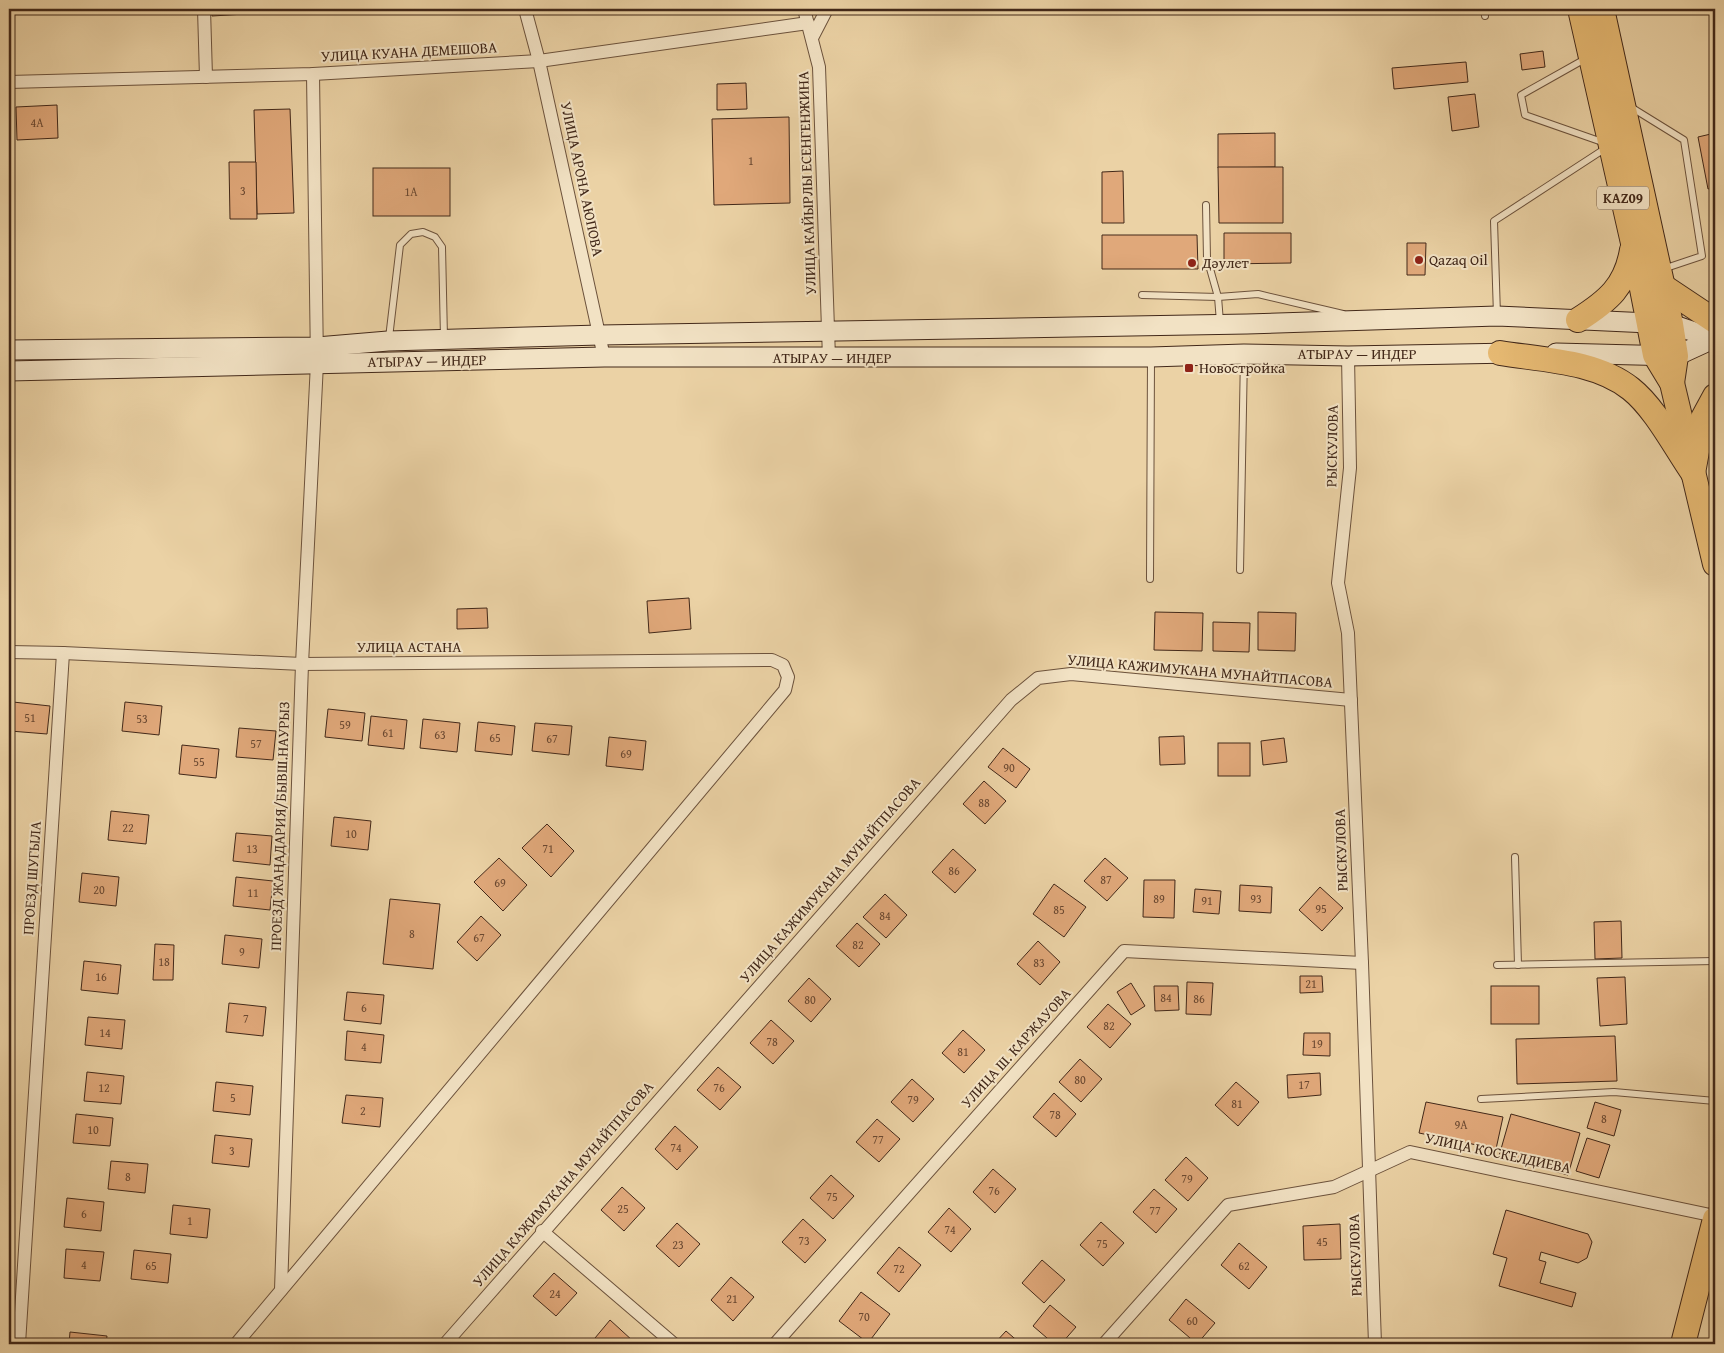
<svg xmlns="http://www.w3.org/2000/svg" width="1724" height="1353" font-family="'Gentium Book Plus',serif">
<style>
.building{fill:#e0a87a;stroke:#422819}
.lines{fill:none;stroke-linecap:round;stroke-linejoin:round}
.lane-casing{stroke:#6c523c;stroke-width:8}
.street-casing{stroke:#6c523c;stroke-width:14}
.secondary-casing{stroke:#422819;stroke-width:21}
.highway-casing{stroke:#422819;stroke-width:26}
.lane{stroke:#f2e2c4;stroke-width:6}
.street{stroke:#f2e2c4;stroke-width:12}
.secondary{stroke:#f2e2c4;stroke-width:19}
.highway{stroke:#e6b972;stroke-width:24}
.poi-dot{fill:#8f2418;stroke:#f2e2c4;stroke-width:2}
.labels{text-anchor:middle;stroke-width:4;stroke-linejoin:round;paint-order:stroke}
.number-label{font-size:12px;fill:#6a4831}
.shield{fill:#f2e2c4;stroke:#77604c;stroke-width:1}
.shield-label{font-size:14px;font-weight:bold;fill:#422819}
.street-label{font-size:15px;fill:#422819;stroke:#f2e2c4}
.poi-label{font-size:15px;fill:#422819;stroke:#f2e2c4;text-anchor:start}
</style>
<rect width="100%" height="100%" fill="#ebd2a5"/>
<filter id="stains"><feTurbulence type="fractalNoise" baseFrequency=".004" numOctaves="4"/><feColorMatrix values="0 0 0 0 .2 0 0 0 0 .09 0 0 0 0 .02 0 0 0 .5 -.17"/></filter>
<radialGradient id="worn" r=".72"><stop offset=".6" stop-color="#630" stop-opacity="0"/><stop offset="1" stop-color="#630" stop-opacity=".3"/></radialGradient>
<g class="building">
<polygon points="212,9 244,9 245,14 212,16"/>
<polygon points="317,9 351,9 317,11"/>
<polygon points="1543,51 1545,67 1522,70 1520,54"/>
<polygon points="1466,62 1468,82 1394,89 1392,68"/>
<polygon points="746,83 747,109 717,110 717,84"/>
<polygon points="1475,94 1479,127 1452,131 1448,97"/>
<polygon points="57,105 58,138 17,140 16,107"/>
<polygon points="290,109 294,213 257,214 254,110"/>
<polygon points="789,117 790,203 714,205 712,119"/>
<polygon points="1275,133 1275,167 1218,168 1218,134"/>
<polygon points="1715,133 1715,187 1708,189 1698,137"/>
<polygon points="229,162 256,162 257,219 230,219"/>
<polygon points="1218,167 1283,167 1283,223 1219,223"/>
<rect x="373" y="168" width="77" height="48"/>
<polygon points="1123,171 1124,223 1102,223 1102,172"/>
<polygon points="1224,233 1291,233 1291,263 1224,264"/>
<polygon points="1102,235 1197,235 1198,269 1102,269"/>
<polygon points="1407,243 1426,243 1425,275 1407,275"/>
<polygon points="689,598 691,629 649,633 647,601"/>
<polygon points="487,608 488,628 457,629 457,609"/>
<polygon points="1155,612 1203,613 1202,651 1154,650"/>
<polygon points="1258,612 1296,613 1295,651 1258,650"/>
<polygon points="1213,622 1250,623 1249,652 1213,651"/>
<polygon points="13,702 50,706 47,734 10,731"/>
<polygon points="125,702 162,706 159,735 122,731"/>
<polygon points="328,709 365,713 362,741 325,737"/>
<polygon points="371,716 407,720 404,749 368,745"/>
<polygon points="423,719 460,723 457,752 420,748"/>
<polygon points="478,722 515,726 512,755 475,751"/>
<polygon points="535,723 572,726 569,755 532,751"/>
<polygon points="239,728 276,731 273,760 236,757"/>
<polygon points="1184,736 1185,764 1160,765 1159,737"/>
<polygon points="609,737 646,741 643,770 606,766"/>
<polygon points="1284,738 1287,762 1263,765 1261,741"/>
<rect x="1218" y="743" width="32" height="33"/>
<polygon points="182,745 219,749 216,778 179,774"/>
<polygon points="1003,748 1030,769 1016,788 988,767"/>
<polygon points="984,781 1006,801 985,824 963,804"/>
<polygon points="111,811 149,815 146,844 108,840"/>
<polygon points="334,817 371,821 368,850 331,846"/>
<polygon points="547,824 574,851 551,877 522,848"/>
<polygon points="236,833 272,836 270,865 233,861"/>
<polygon points="953,849 976,870 955,893 932,872"/>
<polygon points="499,858 527,885 503,911 474,882"/>
<polygon points="1105,858 1128,878 1107,901 1084,881"/>
<polygon points="9,870 13,871 10,900 9,899"/>
<polygon points="82,873 119,877 116,906 79,902"/>
<polygon points="236,877 273,881 270,910 233,906"/>
<polygon points="1144,880 1175,880 1174,918 1143,917"/>
<polygon points="1054,884 1086,907 1064,937 1033,914"/>
<polygon points="1240,885 1272,887 1271,913 1239,911"/>
<polygon points="1320,887 1343,908 1322,931 1299,910"/>
<polygon points="1195,889 1221,891 1219,914 1193,912"/>
<polygon points="885,894 907,915 886,938 863,917"/>
<polygon points="390,899 440,904 433,969 383,964"/>
<polygon points="481,916 501,935 477,961 457,942"/>
<polygon points="1621,921 1622,958 1595,959 1594,922"/>
<polygon points="857,923 880,944 859,967 836,946"/>
<polygon points="225,935 262,939 259,968 222,964"/>
<polygon points="1038,941 1060,962 1040,985 1017,964"/>
<polygon points="155,944 174,945 173,980 153,980"/>
<polygon points="84,961 121,965 118,994 81,990"/>
<polygon points="1300,976 1322,976 1323,992 1300,993"/>
<polygon points="1625,977 1627,1024 1600,1026 1597,978"/>
<polygon points="809,978 831,999 811,1022 788,1001"/>
<polygon points="1187,982 1213,983 1211,1015 1186,1014"/>
<polygon points="1131,983 1145,1006 1131,1015 1117,992"/>
<polygon points="1154,986 1178,986 1179,1010 1155,1011"/>
<rect x="1491" y="986" width="48" height="38"/>
<polygon points="347,992 384,995 381,1024 344,1020"/>
<polygon points="229,1003 266,1007 263,1036 226,1032"/>
<polygon points="1108,1004 1131,1024 1110,1048 1087,1027"/>
<polygon points="88,1017 125,1020 122,1049 85,1045"/>
<polygon points="771,1020 794,1041 773,1064 750,1043"/>
<polygon points="963,1030 985,1050 964,1073 942,1053"/>
<polygon points="347,1031 384,1035 381,1063 345,1060"/>
<polygon points="1304,1033 1330,1033 1330,1056 1303,1055"/>
<polygon points="1615,1036 1617,1081 1517,1084 1516,1039"/>
<polygon points="1080,1059 1102,1079 1081,1102 1059,1082"/>
<polygon points="718,1067 741,1087 720,1110 697,1090"/>
<polygon points="87,1072 124,1076 121,1104 84,1101"/>
<polygon points="1320,1073 1321,1095 1288,1098 1287,1075"/>
<polygon points="912,1079 934,1099 913,1122 891,1102"/>
<polygon points="216,1082 253,1086 250,1115 213,1111"/>
<polygon points="1236,1082 1259,1102 1238,1126 1215,1105"/>
<polygon points="1054,1093 1076,1114 1056,1137 1033,1117"/>
<polygon points="346,1095 383,1098 380,1127 342,1123"/>
<polygon points="1426,1102 1503,1117 1496,1149 1419,1133"/>
<polygon points="1595,1102 1621,1110 1614,1136 1587,1128"/>
<polygon points="76,1114 113,1118 110,1146 73,1143"/>
<polygon points="1511,1114 1580,1133 1568,1175 1499,1156"/>
<polygon points="877,1119 900,1139 879,1162 856,1142"/>
<polygon points="675,1126 698,1147 677,1170 655,1149"/>
<polygon points="215,1135 252,1139 249,1167 212,1163"/>
<polygon points="1587,1138 1610,1145 1599,1178 1576,1171"/>
<polygon points="1186,1157 1208,1178 1188,1201 1165,1180"/>
<polygon points="111,1161 148,1164 145,1193 108,1189"/>
<polygon points="993,1169 1016,1189 995,1213 973,1192"/>
<polygon points="831,1175 854,1196 833,1219 810,1198"/>
<polygon points="622,1187 645,1208 624,1231 601,1210"/>
<polygon points="1154,1189 1177,1209 1156,1233 1133,1212"/>
<polygon points="67,1198 104,1202 101,1231 64,1227"/>
<polygon points="173,1205 210,1209 207,1238 170,1234"/>
<polygon points="949,1208 971,1229 951,1252 928,1232"/>
<polygon points="1506,1210 1588,1234 1592,1242 1587,1258 1578,1263 1541,1252 1539,1260 1546,1262 1540,1283 1576,1293 1572,1307 1499,1286 1507,1258 1493,1254"/>
<polygon points="803,1219 826,1240 805,1263 782,1242"/>
<polygon points="1101,1222 1124,1243 1103,1266 1080,1245"/>
<polygon points="677,1223 700,1244 679,1267 656,1246"/>
<polygon points="1340,1224 1341,1259 1304,1260 1303,1226"/>
<polygon points="1239,1243 1267,1267 1249,1289 1221,1265"/>
<polygon points="899,1247 921,1265 899,1292 877,1273"/>
<polygon points="66,1249 104,1252 100,1281 64,1278"/>
<polygon points="134,1250 171,1254 168,1283 131,1279"/>
<polygon points="1042,1260 1065,1280 1044,1303 1022,1283"/>
<polygon points="554,1273 577,1293 556,1316 533,1296"/>
<polygon points="731,1277 754,1297 733,1321 711,1300"/>
<polygon points="861,1292 890,1314 868,1343 839,1321"/>
<polygon points="1186,1299 1215,1323 1197,1344 1169,1320"/>
<polygon points="1050,1305 1076,1327 1061,1344 1054,1344 1033,1326"/>
<polygon points="610,1320 633,1341 630,1344 590,1344"/>
<polygon points="1006,1331 1021,1344 994,1344"/>
<polygon points="70,1332 107,1336 106,1344 69,1344"/>
</g>
<g class="lines">
<defs>
<g id="lane">
<polyline points="1484,9 1485,16"/>
<polyline points="1585,59 1521,95 1525,115 1605,143"/>
<polyline points="1629,106 1684,140 1702,256 1663,269"/>
<polyline points="1206,205 1207,258 1218,297 1220,322"/>
<polyline points="1142,295 1218,297 1258,294 1343,314"/>
<polyline points="1497,315 1494,221 1606,148"/>
<polyline points="389,338 400,245 411,234 423,232 435,237 442,247 444,338"/>
<polyline points="1240,570 1244,355"/>
<polyline points="1150,579 1151,358"/>
<polyline points="1515,857 1518,965"/>
<polyline points="1497,965 1715,961"/>
<polyline points="1481,1099 1614,1092 1715,1101"/>
</g>
<g id="street">
<polyline points="204,9 206,77"/>
<polyline points="525,9 539,61 604,357"/>
<polyline points="804,9 819,67 829,358"/>
<polyline points="812,38 827,9"/>
<polyline points="9,82 313,74 539,61 808,23"/>
<polyline points="1348,356 1350,468 1338,583 1348,633 1362,963 1375,1344"/>
<polyline points="9,652 63,653 302,664 772,660 783,665 788,677 785,690 236,1344"/>
<polyline points="542,1231 674,1344"/>
<polyline points="281,1290 302,664 317,363 313,74"/>
<polyline points="19,1344 63,653"/>
<polyline points="445,1344 1011,700 1038,678 1071,674 1351,700"/>
<polyline points="775,1344 1124,951 1362,963"/>
<polyline points="1104,1344 1228,1205 1334,1187 1410,1152 1715,1216"/>
</g>
<g id="secondary">
<polyline points="9,350 317,347 388,341 600,335 1247,324 1497,316 1671,324 1715,339"/>
<polyline points="1556,353 1676,356 1713,339"/>
<polyline points="9,371 604,357 1151,357 1244,354 1348,356 1513,353"/>
</g>
<g id="highway">
<polyline points="1580,9 1633,243 1655,355 1672,383 1715,564"/>
<polyline points="1602,9 1671,324 1676,356 1672,383"/>
<polyline points="1664,287 1715,321"/>
<path d="M1578,320C1608,301 1626,286 1632,250"/>
<path d="M1500,353C1543,360 1596,361 1631,389C1655,408 1675,447 1693,473L1703,418L1715,396"/>
<polyline points="1683,1344 1715,1219"/>
</g>
</defs>
<use href="#lane" class="lane-casing"/>
<use href="#street" class="street-casing"/>
<use href="#secondary" class="secondary-casing"/>
<use href="#highway" class="highway-casing"/>
<use href="#lane" class="lane"/>
<use href="#street" class="street"/>
<use href="#secondary" class="secondary"/>
<use href="#highway" class="highway"/>
</g>
<g class="poi-dot">
<circle cx="1419" cy="260" r="5"/>
<circle cx="1192" cy="263" r="5"/>
<rect x="1184" y="363" width="10" height="10" rx="2.5"/>
</g>
<g class="labels">
<g class="number-label">
<text x="37" y="127">4А</text>
<text x="751" y="165">1</text>
<text x="243" y="195">3</text>
<text x="411" y="196">1А</text>
<text x="30" y="722">51</text>
<text x="142" y="723">53</text>
<text x="345" y="729">59</text>
<text x="388" y="737">61</text>
<text x="440" y="739">63</text>
<text x="495" y="742">65</text>
<text x="552" y="743">67</text>
<text x="256" y="748">57</text>
<text x="626" y="758">69</text>
<text x="199" y="766">55</text>
<text x="1009" y="772">90</text>
<text x="984" y="807">88</text>
<text x="128" y="832">22</text>
<text x="351" y="838">10</text>
<text x="252" y="853">13</text>
<text x="548" y="853">71</text>
<text x="954" y="875">86</text>
<text x="1106" y="884">87</text>
<text x="500" y="887">69</text>
<text x="99" y="894">20</text>
<text x="253" y="897">11</text>
<text x="1159" y="903">89</text>
<text x="1256" y="903">93</text>
<text x="1207" y="905">91</text>
<text x="1321" y="913">95</text>
<text x="1059" y="914">85</text>
<text x="885" y="920">84</text>
<text x="412" y="938">8</text>
<text x="479" y="942">67</text>
<text x="858" y="949">82</text>
<text x="242" y="956">9</text>
<text x="164" y="966">18</text>
<text x="1039" y="967">83</text>
<text x="101" y="981">16</text>
<text x="1311" y="988">21</text>
<text x="1166" y="1002">84</text>
<text x="1199" y="1003">86</text>
<text x="810" y="1004">80</text>
<text x="364" y="1012">6</text>
<text x="246" y="1023">7</text>
<text x="1109" y="1030">82</text>
<text x="105" y="1037">14</text>
<text x="772" y="1046">78</text>
<text x="1317" y="1048">19</text>
<text x="364" y="1051">4</text>
<text x="963" y="1056">81</text>
<text x="1080" y="1084">80</text>
<text x="1304" y="1089">17</text>
<text x="104" y="1092">12</text>
<text x="719" y="1092">76</text>
<text x="233" y="1102">5</text>
<text x="913" y="1104">79</text>
<text x="1237" y="1108">81</text>
<text x="363" y="1115">2</text>
<text x="1055" y="1119">78</text>
<text x="1604" y="1123">8</text>
<text x="1461" y="1129">9А</text>
<text x="93" y="1134">10</text>
<text x="878" y="1144">77</text>
<text x="676" y="1152">74</text>
<text x="232" y="1155">3</text>
<text x="128" y="1181">8</text>
<text x="1187" y="1183">79</text>
<text x="994" y="1195">76</text>
<text x="832" y="1201">75</text>
<text x="623" y="1213">25</text>
<text x="1155" y="1215">77</text>
<text x="84" y="1218">6</text>
<text x="190" y="1225">1</text>
<text x="950" y="1234">74</text>
<text x="804" y="1245">73</text>
<text x="1322" y="1246">45</text>
<text x="1102" y="1248">75</text>
<text x="678" y="1249">23</text>
<text x="84" y="1269">4</text>
<text x="151" y="1270">65</text>
<text x="1244" y="1270">62</text>
<text x="899" y="1273">72</text>
<text x="555" y="1298">24</text>
<text x="732" y="1303">21</text>
<text x="864" y="1321">70</text>
<text x="1192" y="1325">60</text>
</g>
<rect class="shield" x="1597" y="186.5" width="52" height="23" rx="4"/>
<g class="shield-label">
<text x="1623" y="203">KAZ09</text>
</g>
<g class="street-label">
<text transform="translate(409 52) rotate(-3)" y="5">УЛИЦА КУАНА ДЕМЕШОВА</text>
<text transform="translate(582 179) rotate(78)" y="5">УЛИЦА АРОНА АЮПОВА</text>
<text transform="translate(807 183) rotate(-92)" y="5">УЛИЦА КАЙЫРЛЫ ЕСЕНГЕНЖИНА</text>
<text x="1357" y="359">АТЫРАУ — ИНДЕР</text>
<text x="832" y="363">АТЫРАУ — ИНДЕР</text>
<text transform="translate(427 361) rotate(-1)" y="5">АТЫРАУ — ИНДЕР</text>
<text transform="translate(1332 446) rotate(-89)" y="5">РЫСКУЛОВА</text>
<text x="409" y="652">УЛИЦА АСТАНА</text>
<text transform="translate(1200 671) rotate(5)" y="5">УЛИЦА КАЖИМУКАНА МУНАЙТПАСОВА</text>
<text transform="translate(280 826) rotate(-88)" y="5">ПРОЕЗД ЖАҢАДАРИЯ/БЫВШ.НАУРЫЗ</text>
<text transform="translate(1341 850) rotate(-92)" y="5">РЫСКУЛОВА</text>
<text transform="translate(32 878) rotate(-86)" y="5">ПРОЕЗД ШУГЫЛА</text>
<text transform="translate(830 880) rotate(-49)" y="5">УЛИЦА КАЖИМУКАНА МУНАЙТПАСОВА</text>
<text transform="translate(1016 1048) rotate(-48)" y="5">УЛИЦА Ш. КАРЖАУОВА</text>
<text transform="translate(1498 1153) rotate(12)" y="5">УЛИЦА КОСКЕЛДИЕВА</text>
<text transform="translate(563 1184) rotate(-49)" y="5">УЛИЦА КАЖИМУКАНА МУНАЙТПАСОВА</text>
<text transform="translate(1355 1255) rotate(-92)" y="5">РЫСКУЛОВА</text>
</g>
<g class="poi-label">
<text x="1429" y="265">Qazaq Oil</text>
<text x="1202" y="268">Дәулет</text>
<text x="1199" y="373">Новостройка</text>
</g>
</g>
<rect width="1724" height="1353" fill="none" stroke="#ebd2a5" stroke-width="30"/>
<rect x="10" y="10" width="1704" height="1333" fill="none" stroke="#422819" stroke-width="2.5"/>
<rect x="15" y="15" width="1694" height="1323" fill="none" stroke="#422819"/>
<rect width="100%" height="100%" filter="url(#stains)"/>
<rect width="100%" height="100%" fill="url(#worn)"/>
</svg>
